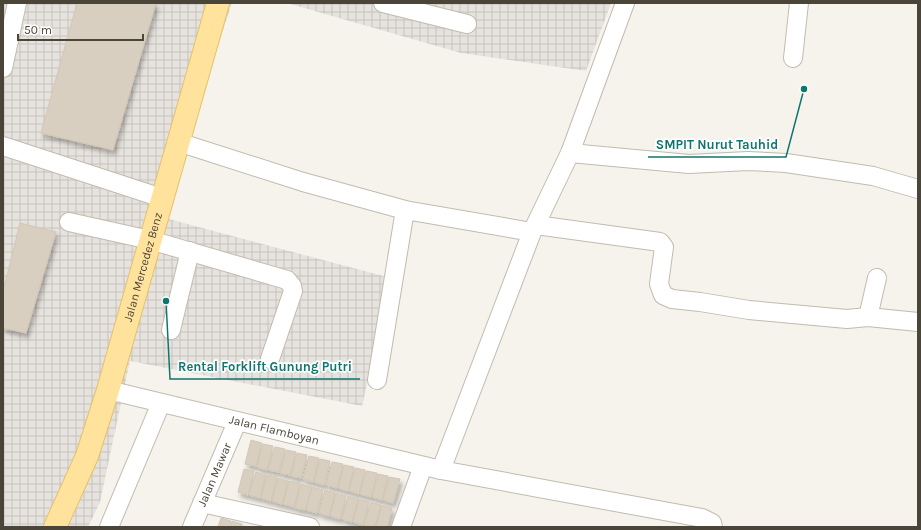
<svg xmlns="http://www.w3.org/2000/svg" width="921" height="530" viewBox="0 0 921 530" font-family="Karla,sans-serif">
<defs>
<pattern id="industrial-grid" width="8" height="8" patternUnits="userSpaceOnUse"><rect width="8" height="8" fill="#e6e2dd"/><path d="M0 4h8M4 0v8" fill="none" stroke="#c7c3be"/></pattern>
<filter id="shadow"><feDropShadow dx="2.5" dy="4.5" stdDeviation="2" flood-color="#0004"/></filter>
</defs>
<rect width="100%" height="100%" fill="#f6f3ec"/>
<!-- industrial -->
<path fill="url(#industrial-grid)" d="M3 3H232L161 217 391 278 362 406 130 361 100 502 88 527H3Z
M287 3H611L586 71 461 53Z"/>
<!-- building -->
<path fill="#d8cfc1" stroke="#d3c7b4" filter="url(#shadow)" d="M77 3H156L113 150 41 133Z
M20 223 56 232 26 333 3 328V292Z
M251 440 262 443 256 466 245 464Z
M263 444 273 446 267 470 257 467Z
M275 447 285 449 279 472 268 470Z
M286 450 296 452 290 475 280 473Z
M297 453 307 455 301 478 291 476Z
M309 456 319 458 313 482 303 479Z
M320 459 330 461 324 485 314 482Z
M332 462 343 464 337 488 326 485Z
M344 465 354 467 348 491 338 488Z
M355 468 365 470 359 494 349 491Z
M244 469 254 471 248 495 238 492Z
M366 471 377 473 371 497 360 494Z
M256 472 266 475 260 498 249 495Z
M378 474 388 476 382 500 372 497Z
M267 475 277 477 271 501 261 498Z
M389 477 400 479 393 503 383 500Z
M278 478 288 481 282 504 272 501Z
M289 481 300 483 294 507 283 504Z
M301 484 312 487 305 510 295 508Z
M312 487 323 490 317 513 306 510Z
M325 490 335 493 329 516 319 513Z
M336 493 346 496 340 519 330 516Z
M348 496 358 499 352 522 342 519Z
M359 499 369 502 363 525 353 522Z
M371 502 381 505 375 527 364 525Z
M382 505 392 508 387 527H376Z
M221 518 231 521 229 527H218Z
M232 521 242 524V527H231Z"/>
<g fill="none" stroke-linecap="round" stroke-linejoin="round">
<!-- minor casing -->
<g stroke="#c2bbae" stroke-width="20">
<g id="minor">
<path d="M383 3 467 24"/>
<path d="M793 58 799 3"/>
<path d="M3 68 17 3"/>
<path d="M178 142 303 182 405 210 532 232"/>
<path d="M3 146 162 198"/>
<path d="M570 153 689 164 748 161 786 163 873 176 918 189"/>
<path d="M69 222 150 240 287 280 292 286 293 291 270 359"/>
<path d="M536 225 660 242 664 247 659 284 663 295 672 299 700 302 749 310 847 319 868 317 918 322"/>
<path d="M868 317 877 278"/>
<path d="M171 330 190 251"/>
<path d="M377 380 405 210"/>
<path id="s1" d="M108 390 441 470 702 518 712 523 713 527"/>
<path d="M441 470 532 232 570 153 625 3"/>
<path d="M202 503 310 527"/>
<path d="M109 527 161 403"/>
<path id="s2" d="M192 527 237 422"/>
<path d="M401 527 423 466"/>
</g>
</g>
<!-- major casing -->
<g stroke="#e6c16a" stroke-width="24">
<g id="major">
<path id="s3" d="M55 527 87 456 108 390 218 3"/>
</g>
</g>
<!-- minor -->
<use href="#minor" stroke="#fff" stroke-width="18"/>
<!-- major -->
<use href="#major" stroke="#ffe39c" stroke-width="22"/>
</g>
<g text-anchor="middle" dominant-baseline="central" stroke-width="3.5" stroke-linejoin="round" paint-order="stroke">
<!-- street labels -->
<g font-size="12" fill="#4b4439" stroke="#fff">
<text stroke="none"><textPath href="#s3" startOffset="275">Jalan Mercedez Benz</textPath></text>
<text stroke="none"><textPath href="#s1" startOffset="171">Jalan Flamboyan</textPath></text>
<text stroke="none"><textPath href="#s2" startOffset="57">Jalan Mawar</textPath></text>
</g>
</g>
<!-- callouts -->
<path fill="none" stroke="#0f766e" stroke-width="1.5" d="M804 89L786 157H648M166 301L170 379H360"/>
<g fill="#0f766e" stroke="#fff" stroke-width="1.5">
<circle cx="804" cy="89" r="4"/>
<circle cx="166" cy="301" r="4"/>
</g>
<g font-size="13" text-anchor="middle" font-weight="bold" fill="#0f766e" stroke="#fff" stroke-width="3.5" stroke-linejoin="round" paint-order="stroke">
<text x="717" y="149">SMPIT Nurut Tauhid</text>
<text x="265" y="371">Rental Forklift Gunung Putri</text>
</g>
<!-- border -->
<rect width="921" height="530" fill="none" stroke="#4b4439" stroke-width="8"/>
<!-- scale -->
<path d="M18 34v6h125v-6" fill="none" stroke="#4b4439" stroke-width="2"/>
<text x="24" y="34" font-size="12" fill="#4b4439" stroke="#ffffff" stroke-width="3" paint-order="stroke">50 m</text>
</svg>
